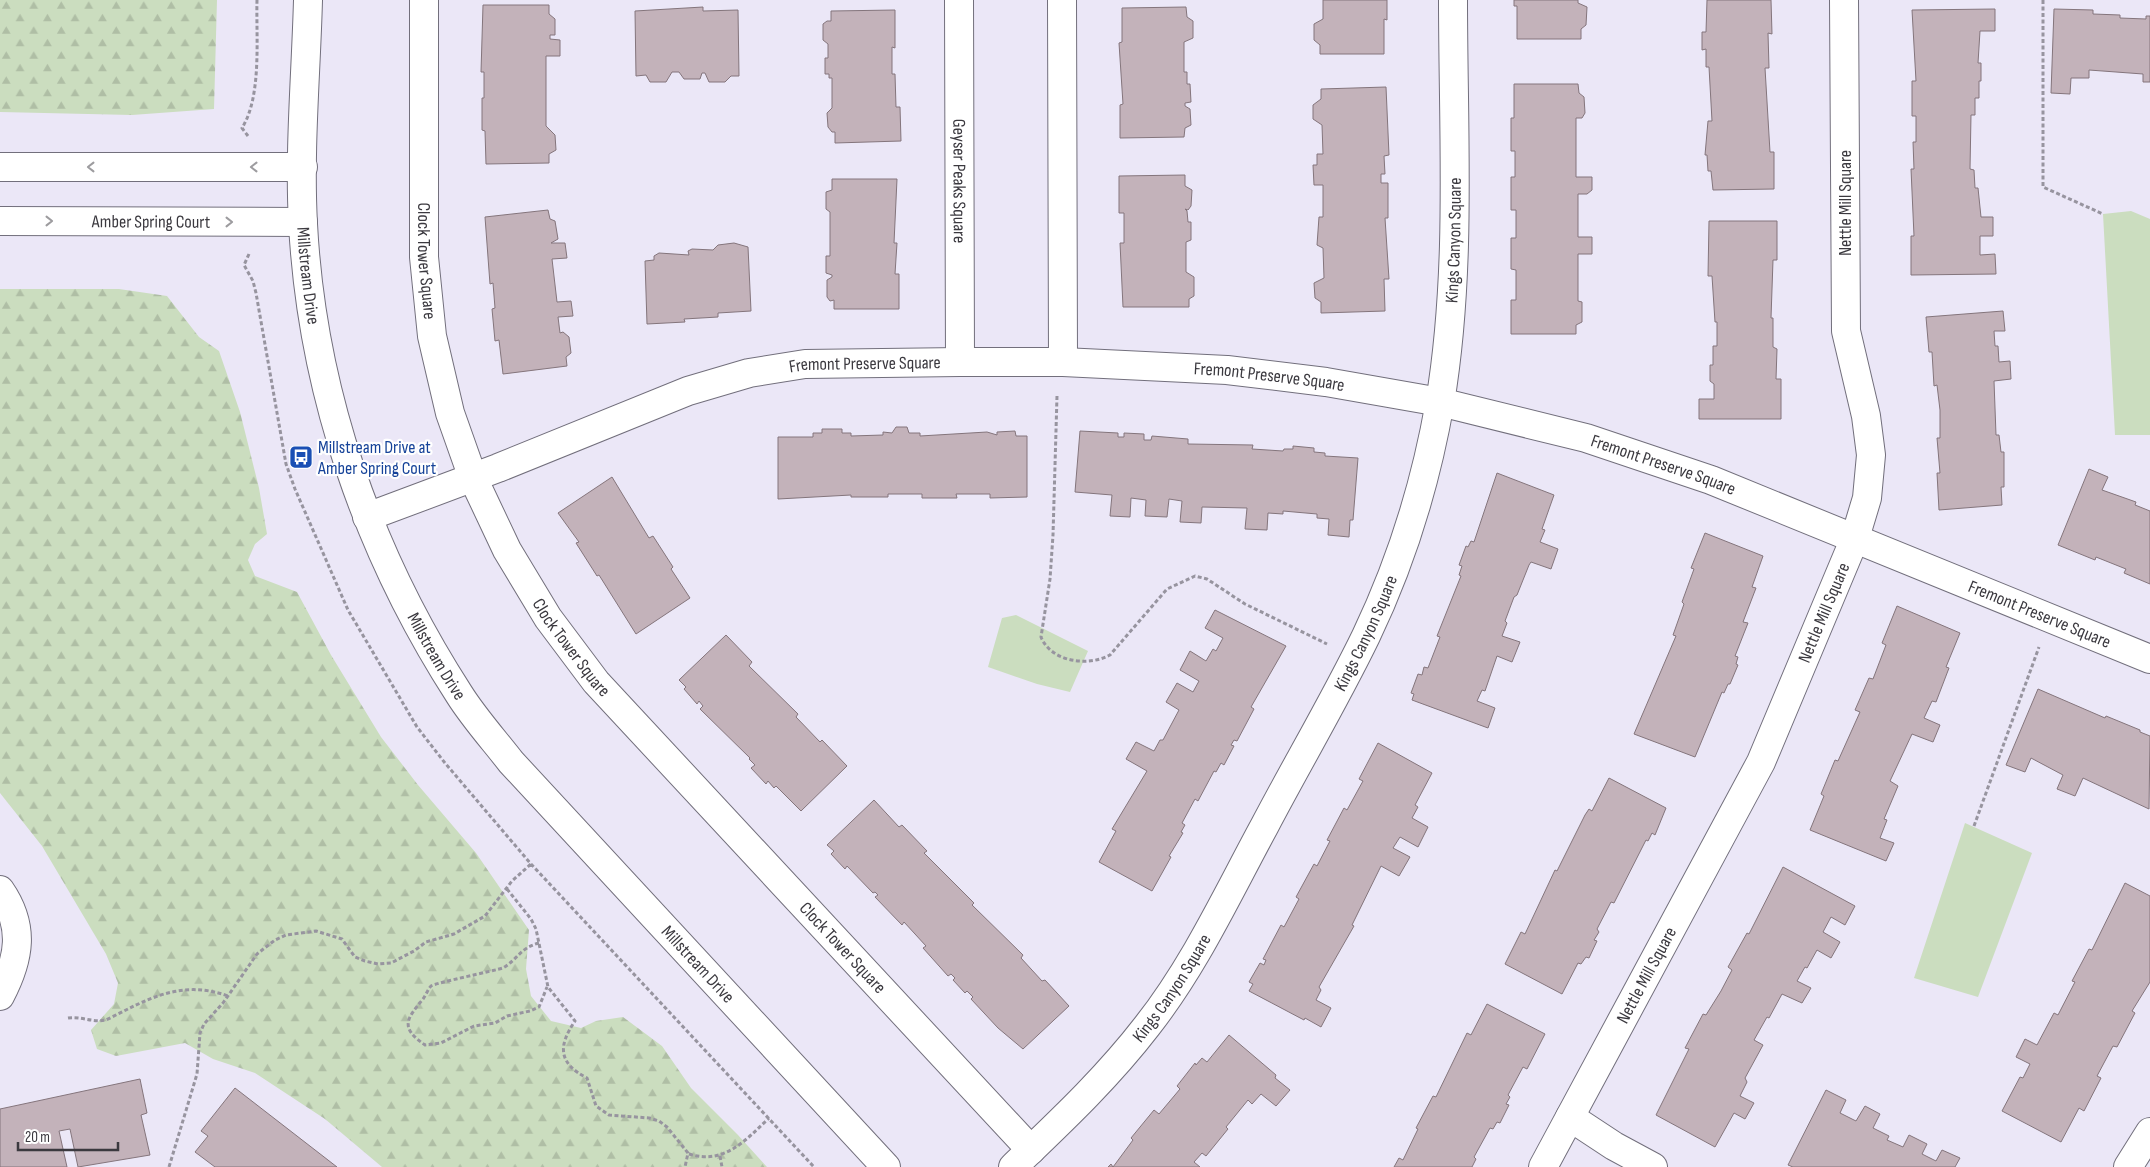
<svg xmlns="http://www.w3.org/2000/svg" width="2150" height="1167" viewBox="0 0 2150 1167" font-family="'Sofia Sans Condensed',sans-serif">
<defs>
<pattern id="forest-firs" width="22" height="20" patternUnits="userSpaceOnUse" patternTransform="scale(1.25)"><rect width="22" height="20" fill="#cbddbf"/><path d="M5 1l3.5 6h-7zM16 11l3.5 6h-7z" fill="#afbea5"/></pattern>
</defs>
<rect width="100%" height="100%" fill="#ebe7f7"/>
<!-- forest -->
<path fill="url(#forest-firs)" d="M0 0H217L214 109 132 115 0 112Z
M0 289H119L167 296 199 337 219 351 240 412 259 488 267 534 255 544 248 560 255 576 297 592 331 655 381 737 418 785 476 853 529 930 526 969 531 996 551 1021 581 1028 596 1021 623 1017 662 1046 691 1088 738 1135 767 1167H382L325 1119 255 1073 213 1059 185 1043 116 1056 97 1049 91 1030 114 1004 118 983 106 954 42 846 0 793Z"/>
<!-- park -->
<path fill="#cbddbf" d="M2131 211 2150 219V435H2115L2103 214Z
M1016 615 1088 651 1070 692 1037 684 988 667 1002 618Z
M1965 823 2032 853 1978 997 1914 978Z"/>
<!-- building -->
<path fill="#c3b2ba" stroke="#84757c" d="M1323 0H1387V20L1384 19V54H1320V45L1314 40V24L1323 19Z
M1514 0H1578V3L1587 7 1586 25 1581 29V39H1517V6H1514Z
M1707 0H1771L1772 34 1768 33 1769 68H1765L1770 152H1774V189L1713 190 1711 171H1708L1707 155H1705L1708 121H1712L1709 67H1706V49L1702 50V32H1706Z
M483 5H549V14L555 19V35H550V39L560 40V56H546V126L555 135 556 150 549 154V163L486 164 485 131 482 130V98H484V72H481Z
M703 7V11L738 10 739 76H731L725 82H709L705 73H702L700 79H684L679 72H672L666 82H650L646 75 636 76 635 11Z
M1186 7 1187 17 1193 21V38L1184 42V72H1187V84H1190L1191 102 1185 103V106L1190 109 1191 125 1185 128 1184 137 1120 138V105L1123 104 1119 43 1122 42V8Z
M1995 9V31H1980L1978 63H1981V81H1979V98H1975V115H1971L1970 169 1974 170 1975 188H1978L1981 217H1993V236H1980V255L1995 254 1996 274 1911 275V236H1914L1911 169H1914L1913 142H1916V116H1912V81H1916L1912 10Z
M2054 9 2093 10V14L2120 15V18L2146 19V16H2150V82H2143V74L2089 70V78H2071L2070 94 2051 93Z
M895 10V48L892 47V74H895L896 107H900L901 141 835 143V132H832L828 127 827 113 832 108V78H829V74H825V58H828V44L823 40V24L827 21H831V11Z
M1514 84H1578L1579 93 1584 97 1585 113 1582 118H1576V177H1592V190L1587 194H1578V237H1592V254H1578V301L1582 302V322L1576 325V334H1511V300H1516V270L1511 269V238H1516V210H1511V177H1515V151H1511V118H1514Z
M1386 87 1389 155 1384 156 1385 174H1381V183H1388V218H1385L1389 279H1384L1385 311 1321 313V302L1315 298 1314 283 1324 278 1323 248 1317 245 1319 217H1323V185H1314L1313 165H1317V154H1323L1322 125 1313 119V105L1321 99V89Z
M1185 175V186L1192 190 1191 206 1188 210 1185 209 1187 211 1188 222H1191V240L1186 242V272L1194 277V296L1189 299V307H1123L1120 243H1124V213H1119V176Z
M832 179H897L894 243H897L895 274H899V309H834V300L830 301 827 297V280L832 277V275L826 273V256H830V212L826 209V192L832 190Z
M548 210 550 219 555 221 558 239 551 243H565L567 258 552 259 557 302 571 301 573 316 558 317 560 333 563 332 569 337 571 353 566 357 567 366 503 374 499 340 495 341 492 309 495 308 493 283 490 284 485 217Z
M1709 221H1777V260H1773L1771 318H1773V347L1777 349 1776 379H1781V419H1699V399H1714V384L1710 381V365H1713V346H1717V322H1715L1712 276H1708Z
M734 243 748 247 751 311 718 313V317L684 319 685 322 647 324 645 261 654 260V256L659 253 689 255 688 251 692 249 713 250 718 245Z
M2003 311 2005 331H1994L1995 346H1998L1999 362 2010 361 2011 379 1994 381 1996 435H1999L2001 452H2004V487H2001L2002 505 1939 510 1937 473H1940L1937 438H1940V410L1937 385 1934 386 1932 352H1929L1926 317Z
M896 427H907L909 433H920V436L987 432 997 435V432L1015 431 1016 436H1027V497L990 498V494H956L957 498H922V494H888V497H851V495L778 499V437H813V433H822V429H842V433H851V436L883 435V432L892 433Z
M1080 431 1118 433V437H1124V433L1144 434V440H1151L1152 436 1188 439V444L1253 445 1252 449 1283 451 1284 449H1293V446L1314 448V452L1325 453V456L1358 458 1353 520H1350L1349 537 1328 535 1329 519 1317 518V514L1283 511V514L1268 513 1267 530 1245 529 1247 508 1202 507 1201 523 1180 522 1182 501 1169 499 1167 517 1145 516 1146 500 1131 498 1130 517 1110 516 1112 495 1075 492Z
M2089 469 2108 477 2102 490 2136 502 2135 505 2150 511V584L2124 573 2126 569 2096 557 2095 560 2058 545Z
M1497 473 1554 495 1542 529 1545 530 1540 542 1558 549 1551 569 1531 562 1529 565 1517 595 1514 597 1505 621 1507 623 1502 636 1520 642 1512 662 1497 656 1485 691 1482 690 1477 701 1495 708 1488 728 1412 700 1414 694 1411 693 1418 674 1422 675 1424 667 1428 668 1440 637 1437 636 1461 576 1459 575 1462 566 1459 565 1466 546 1468 547 1471 541 1474 542Z
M612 477 649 538 653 536 673 567 671 569 690 598 636 634 599 575 597 576 576 543 579 542 558 513Z
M1705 533 1763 556 1752 587 1756 588 1743 622 1748 623 1735 656 1738 657 1736 664 1738 665 1730 684H1728L1724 693 1722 692 1695 757 1634 734 1676 636 1673 635 1684 604 1682 602 1694 569 1691 568Z
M1897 606 1960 633 1946 667 1949 668 1936 702 1932 701 1924 718 1940 725 1933 742 1912 734 1890 781 1898 786 1884 819 1887 820 1880 838 1894 843 1886 861 1810 830 1824 796 1821 794 1835 760 1838 761 1860 712 1855 710 1869 678 1873 679 1886 645 1882 643Z
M1215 610 1286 646 1251 707 1254 709 1237 741 1234 740 1231 745 1234 746 1224 765 1221 763 1216 772 1214 771 1198 801 1195 799 1182 823 1185 825 1181 832 1183 833 1169 856 1171 857 1152 891 1099 862 1116 831 1112 829 1147 771 1126 759 1136 742 1154 751 1160 740H1163L1179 710 1166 702 1177 683 1193 692 1199 681 1180 670 1190 651 1206 661 1213 649 1216 651 1223 638 1205 628Z
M726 635 752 662 749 666 798 714 796 717 820 742 822 740 847 766 801 811 776 786 774 788 768 781 766 784 751 768 755 765 749 759 750 758 700 709 703 706 699 701 697 704 684 689 686 687 679 680Z
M2038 689 2105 718 2106 716 2140 730V732L2150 736 2149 809 2083 778 2075 796 2057 789 2063 775 2031 758 2025 772 2006 765Z
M1378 743 1432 773 1415 805 1418 807 1412 818 1428 827 1418 847 1400 837 1393 848 1410 857 1399 876 1381 866 1352 925 1354 926 1319 987 1321 990 1316 1000 1331 1008 1321 1027 1305 1018 1304 1020 1249 991 1253 984 1249 982 1260 963 1264 965 1266 960 1263 959 1281 925 1284 927 1299 899 1296 897 1314 864 1317 866 1330 841 1327 840 1344 808 1347 810 1363 781 1359 779Z
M1609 778 1666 808 1655 835 1652 833 1648 841 1646 840 1614 903 1611 902 1597 929 1599 932 1594 940 1597 941 1589 958 1586 957 1581 964 1578 963 1562 994 1505 964 1521 932 1525 934 1555 870 1557 871 1585 815 1589 809 1592 811Z
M874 800 899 827 902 825 927 851 924 853 974 903 972 905 1023 955 1021 958 1042 981 1045 980 1069 1006 1023 1049 998 1028 971 999 973 997 967 991 965 993 953 980 955 978 951 974 948 976 923 948 926 946 904 922 902 925 875 897 878 895 875 892 873 893 847 866 845 869 831 854 834 851 827 845Z
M1783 867 1855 906 1845 925 1831 917 1823 932 1840 942 1831 958 1817 950 1807 968 1805 967 1797 981 1811 988 1802 1003 1782 994 1769 1018 1767 1017 1754 1040 1763 1045 1745 1078 1747 1082 1740 1096 1754 1103 1745 1119 1734 1113 1715 1147 1656 1115 1689 1049 1685 1048 1703 1014 1706 1015 1721 991 1732 970 1728 967 1747 933 1749 934Z
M2125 883 2150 896V982L2132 1011 2135 1013 2117 1047 2113 1046 2097 1076 2101 1078 2084 1111 2079 1108 2061 1142 2002 1111 2020 1077 2023 1078 2030 1064 2016 1057 2025 1039 2037 1045 2054 1013 2058 1015 2075 982 2072 981 2089 949 2092 950Z
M1487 1004 1545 1034 1527 1069 1523 1067 1508 1095 1510 1097 1506 1104 1509 1105 1500 1123 1497 1122 1493 1129 1490 1128 1474 1157 1476 1159 1472 1167H1394L1399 1158 1403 1160 1418 1129 1416 1128 1433 1096 1436 1097 1467 1033 1471 1035Z
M1229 1035 1276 1075 1275 1078 1290 1090 1276 1106 1261 1094 1252 1104 1248 1100 1226 1127 1228 1129 1206 1156 1202 1153 1194 1162 1200 1167H1108L1111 1164 1113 1167 1116 1163 1133 1140 1131 1138 1154 1110 1159 1114 1180 1089 1177 1086 1195 1063 1196 1065 1202 1058 1207 1062Z
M140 1079 147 1113 141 1115 150 1155 78 1167 70 1129 59 1131 67 1167H0V1109Z
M235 1088 337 1167H215L195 1152 208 1136 201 1131Z
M1826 1090 1846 1100 1840 1113 1856 1121 1865 1106 1880 1114 1873 1128 1889 1136 1887 1140 1903 1147 1909 1135 1927 1144 1922 1154 1936 1161 1942 1150 1960 1158 1955 1167H1793L1788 1165Z"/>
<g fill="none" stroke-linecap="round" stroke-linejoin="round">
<!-- minor casing -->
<g stroke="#726f7c" stroke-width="30">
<g id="minor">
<path id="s1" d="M424 0V257L432 336 450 413 473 478 507 550 548 618 596 682 1031 1150"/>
<path id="s2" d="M959 0 960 362"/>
<path d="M1062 0 1063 362"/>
<path d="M0 167H303"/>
<path id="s3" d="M0 221 303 222"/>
<path id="s4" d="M367 517 498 468 688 391 749 373 805 364 960 362H1063L1227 370 1326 382 1440 402 1586 438 1711 480 2150 659"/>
<path d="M0 890C25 926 20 958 0 996"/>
<path d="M1570 1117 1614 1146 1653 1167"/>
<path id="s5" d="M1013 1167C1060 1122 1107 1078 1147 1026 1195 965 1228 893 1265 825 1298 762 1335 700 1366 636 1401 563 1426 482 1440 402 1462 270 1453 133 1453 0"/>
<path id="s6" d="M1543 1167 1761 762 1855 538 1867 498 1871 455 1866 416 1846 331 1844 0"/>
<path d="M2128 1167 2150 1132"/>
</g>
</g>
<!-- tertiary casing -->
<g stroke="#726f7c" stroke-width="30">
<g id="tertiary">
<path id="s7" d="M308 0C306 74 299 150 303 224 312 392 368 553 459 694 474 718 494 740 511 762L886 1167"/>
</g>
</g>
<!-- path -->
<path stroke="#97949f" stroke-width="3" stroke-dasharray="4 2.5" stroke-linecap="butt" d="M2043 0V187L2103 214
M248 136 242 128C262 96 256 38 257 0
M249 254 244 265 253 281 256 293 286 464 295 489 348 610 417 727 445 763 531 864 814 1167
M1057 396 1053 535 1050 579 1041 637C1051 662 1088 667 1110 655L1167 589 1195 576 1207 579 1245 604 1327 644
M1974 826 2039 647
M507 889 531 919 536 929 548 987 575 1021C558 1046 558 1063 587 1078L596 1106 609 1115 649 1118 659 1121 667 1127 688 1153 685 1167
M539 943C520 948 518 959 503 968 493 971 435 983 431 986 428 989 426 995 423 999 407 1019 399 1027 425 1045L441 1043 474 1026 495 1023 507 1016 530 1011 539 1007 547 987
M68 1018C81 1016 93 1023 106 1020 148 999 181 979 228 996
M689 1154C724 1165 745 1141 769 1118
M720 1156 722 1167
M169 1167 197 1074 200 1033 204 1024 223 1003 257 954 275 940 286 935 316 931 342 939 355 957 365 961 378 964 391 963 414 951 426 942 454 934 485 916 512 881 531 864"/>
<!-- minor -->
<use href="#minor" stroke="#fff" stroke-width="28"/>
<!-- tertiary -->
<use href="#tertiary" stroke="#fff" stroke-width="28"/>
</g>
<!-- one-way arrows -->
<defs><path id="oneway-chevron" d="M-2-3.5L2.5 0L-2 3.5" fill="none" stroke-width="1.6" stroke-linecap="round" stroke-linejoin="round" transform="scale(1.25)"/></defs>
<g stroke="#9d9c9f">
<use href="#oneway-chevron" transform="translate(91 167) rotate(-180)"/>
<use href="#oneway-chevron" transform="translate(254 167) rotate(180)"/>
<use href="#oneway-chevron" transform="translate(49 221)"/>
<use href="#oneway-chevron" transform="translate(229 222)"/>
</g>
<!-- icons -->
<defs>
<g id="bus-square" transform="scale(1.25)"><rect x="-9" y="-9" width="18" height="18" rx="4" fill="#1a4fb4" stroke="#fff"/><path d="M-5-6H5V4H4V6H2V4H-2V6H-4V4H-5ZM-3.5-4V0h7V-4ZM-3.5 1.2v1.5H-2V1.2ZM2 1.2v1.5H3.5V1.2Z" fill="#fff"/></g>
</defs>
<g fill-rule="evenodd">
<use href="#bus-square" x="301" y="457"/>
</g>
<g text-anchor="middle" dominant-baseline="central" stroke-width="4.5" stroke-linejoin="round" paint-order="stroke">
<!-- street labels -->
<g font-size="18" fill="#3b393f" stroke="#fff">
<text stroke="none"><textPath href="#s2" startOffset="181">Geyser Peaks Square</textPath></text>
<text transform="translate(1845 203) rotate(-90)">Nettle Mill Square</text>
<text stroke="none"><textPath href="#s3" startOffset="151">Amber Spring Court</textPath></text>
<text stroke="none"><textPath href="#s5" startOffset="1051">Kings Canyon Square</textPath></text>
<text stroke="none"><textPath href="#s1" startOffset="261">Clock Tower Square</textPath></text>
<text stroke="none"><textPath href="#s7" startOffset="276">Millstream Drive</textPath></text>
<text stroke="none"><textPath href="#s4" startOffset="525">Fremont Preserve Square</textPath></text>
<text stroke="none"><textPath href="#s4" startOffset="930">Fremont Preserve Square</textPath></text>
<text stroke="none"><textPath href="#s4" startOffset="1335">Fremont Preserve Square</textPath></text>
<text stroke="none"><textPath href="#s6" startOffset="622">Nettle Mill Square</textPath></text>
<text stroke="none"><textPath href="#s4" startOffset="1740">Fremont Preserve Square</textPath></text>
<text stroke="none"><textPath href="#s5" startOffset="645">Kings Canyon Square</textPath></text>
<text stroke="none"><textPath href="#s1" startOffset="681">Clock Tower Square</textPath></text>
<text stroke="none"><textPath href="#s7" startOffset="681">Millstream Drive</textPath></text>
<text stroke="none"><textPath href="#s1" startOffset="1086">Clock Tower Square</textPath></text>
<text stroke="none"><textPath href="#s7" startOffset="1086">Millstream Drive</textPath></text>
<text stroke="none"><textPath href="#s6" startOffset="218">Nettle Mill Square</textPath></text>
<text stroke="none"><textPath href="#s5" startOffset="240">Kings Canyon Square</textPath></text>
</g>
<!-- transit labels -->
<g font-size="18" fill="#164399" stroke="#fff" text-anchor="start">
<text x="318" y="447">Millstream Drive at<tspan x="318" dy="21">Amber Spring Court</tspan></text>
</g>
</g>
<!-- scale -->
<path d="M18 1142v8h100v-8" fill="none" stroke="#3b393f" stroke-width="2.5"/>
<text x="25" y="1142" font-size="15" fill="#3b393f" stroke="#ffffff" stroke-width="4" paint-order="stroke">20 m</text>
</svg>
